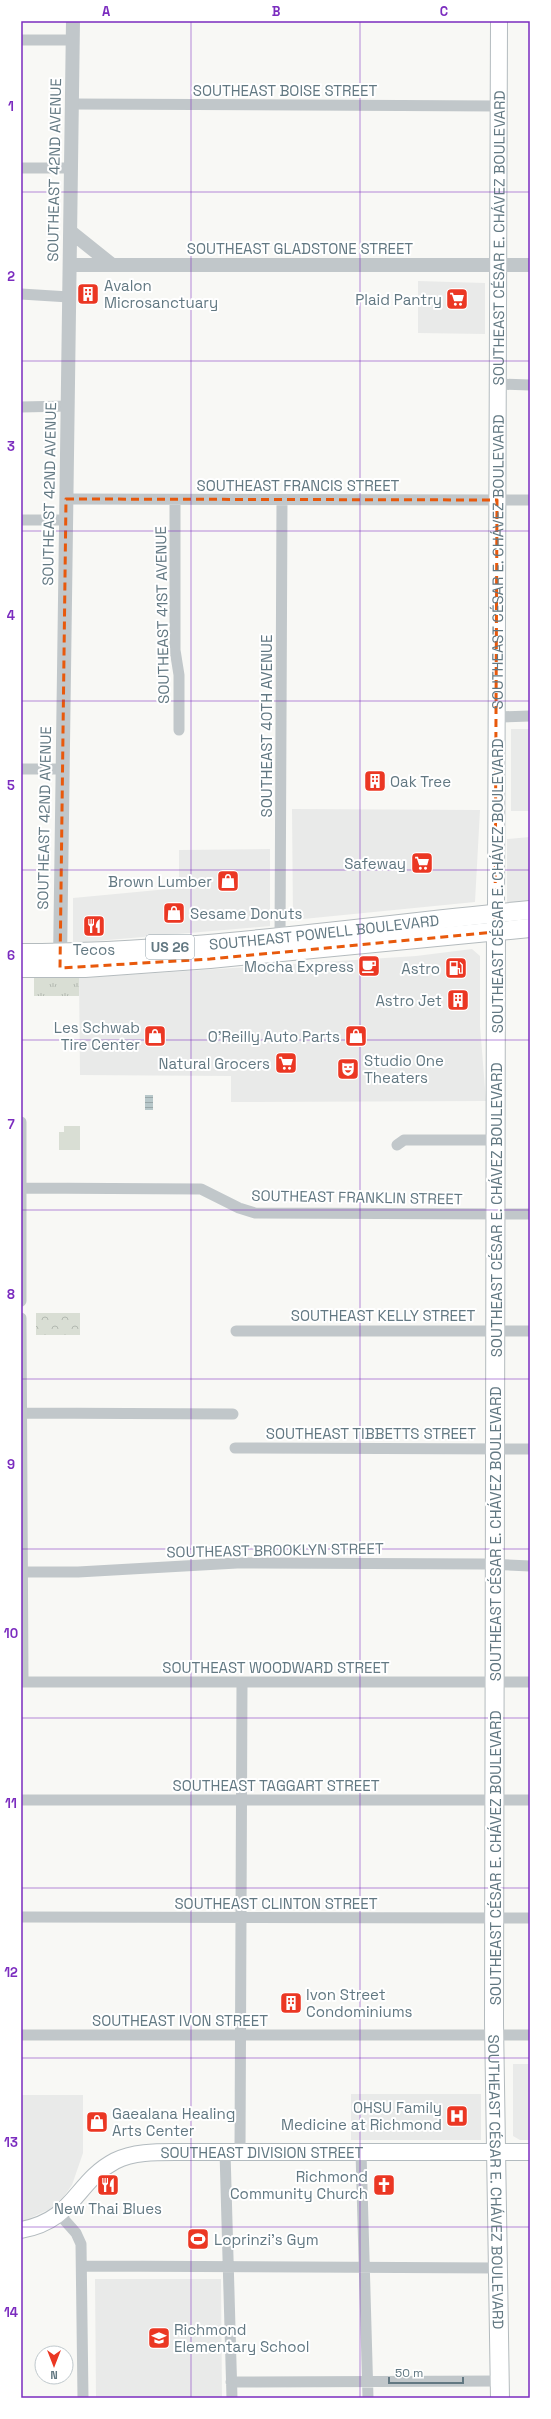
<svg xmlns="http://www.w3.org/2000/svg" width="551" height="2419" viewBox="0 0 551 2419" font-family="'Space Grotesk',sans-serif">
<defs>
<pattern id="grass-tufts" width="24" height="20" patternUnits="userSpaceOnUse"><rect width="24" height="20" fill="#d9ded4"/><path d="M3 7l-1-3M5 7V3M7 7l1-3M15 17l-1-3M17 17v-4M19 17l1-3" fill="none" stroke="#b3b9b1"/></pattern>
<pattern id="forest-crowns" width="20" height="18" patternUnits="userSpaceOnUse"><rect width="20" height="18" fill="#d9ded4"/><path d="M2 6a3 3 0 1 1 6 0M12 15a3 3 0 1 1 6 0" fill="none" stroke="#b3b9b1"/></pattern>
<pattern id="water-rules" width="6" height="5" patternUnits="userSpaceOnUse"><rect width="6" height="5" fill="#b8c8ca"/><path d="M0 2.5h6" fill="none" stroke="#99a7a9"/></pattern>
</defs>
<rect width="100%" height="100%" fill="#f8f8f5"/>
<!-- built -->
<path fill="#e9eae9" d="M418 281 485 283V334L418 333Z
M511 729H530V811H511Z
M292 809 480 810 475 902 293 920Z
M530 837V901L507 903V839Z
M270 849V926L73 943V898L179 888V850Z
M472 949 480 956V1026L486 1101 231 1102V1076L80 1075 79 978 416 956Z
M513 2064H530V2140H520L513 2136Z
M351 2094H481V2140H351Z
M21 2095H83V2153L72 2185 62 2199 52 2208 26 2220H21Z
M95 2279H221L222 2398H96Z"/>
<!-- grass -->
<path fill="url(#grass-tufts)" d="M34 978H79V996H34Z"/>
<!-- forest -->
<path fill="url(#forest-crowns)" d="M36 1313H80V1335H36Z"/>
<!-- garden -->
<path fill="#d9ded4" d="M64 1126H80V1150H59V1132H64Z"/>
<!-- water -->
<path fill="url(#water-rules)" d="M145 1095H153V1110H145Z"/>
<g fill="none" stroke-linecap="round" stroke-linejoin="round">
<!-- secondary casing -->
<g stroke="#b3bbbf" stroke-width="18">
<g id="secondary">
<path id="s1" d="M496 913 499 21"/>
<path id="s2" d="M21 2230C75 2220 75 2182 115 2161 133 2152 155 2152 175 2152H530"/>
</g>
</g>
<!-- primary casing -->
<g stroke="#b4bbbe" stroke-width="20">
<g id="primary">
<path id="s3" d="M496 913 494 2023 500 2398"/>
<path id="s4" d="M21 953C191 953 361 926 530 910"/>
<path d="M21 968H85L210 959 530 928"/>
</g>
</g>
<!-- minor -->
<path stroke="#c1c7ca" stroke-width="11" d="M21 40H73
M72 104 498 106
M21 168H72
M21 294 69 297
M497 384 530 385
M21 407 68 406
M66 499 530 500
M175 500V650L179 675V730
M21 520H66
M498 717 530 716
M21 769H62
M280 942 282 500
M21 1122V1301
M397 1145 404 1140H496
M21 1188 201 1189 239 1208 255 1213 530 1214
M21 1318 23 1682
M236 1331H530
M22 1413 233 1414
M235 1448 530 1449
M21 1572H78L237 1563 485 1564 530 1566
M21 1682H530
M21 1800H530
M21 1917 530 1918
M21 2035H530
M225 2152 232 2398
M240 2152 242 1682
M361 2152 368 2398
M60 2215 76 2233 81 2244 83 2398
M82 2266 497 2268
M231 2382 499 2381"/>
<!-- tertiary -->
<path stroke="#c1c7ca" stroke-width="14" d="M71 232 111 264
M70 265H530
M60 962 73 21"/>
<!-- secondary -->
<use href="#secondary" stroke="#fff" stroke-width="16"/>
<!-- primary -->
<use href="#primary" stroke="#fff" stroke-width="18"/>
</g>
<!-- marked area -->
<path fill="none" stroke="#e8590c" stroke-width="3" stroke-dasharray="8 5" stroke-linejoin="round" d="M66 499 497 500 495 932 210 959 60 968Z"/>
<!-- grid -->
<path fill="none" stroke="#7b2cbf" stroke-width="1" stroke-opacity="0.55" d="M191 21V2398M360 21V2398M21 192H530M21 361H530M21 531H530M21 701H530M21 870H530M21 1040H530M21 1210H530M21 1379H530M21 1549H530M21 1718H530M21 1888H530M21 2058H530M21 2227H530"/>
<!-- icons -->
<defs>
<g id="building-square" transform="scale(1.15)"><rect x="-9" y="-9" width="18" height="18" rx="4" fill="#eb3723" stroke="#fff"/><path d="M-4-6H4V6H1V3H-1V6H-4ZM-2.5-4.3h1.7v1.8h-1.7ZM.8-4.3h1.7v1.8H.8ZM-2.5-1h1.7V.8h-1.7ZM.8-1h1.7V.8H.8Z" fill="#fff"/></g>
<g id="supermarket-square" transform="scale(1.15)"><rect x="-9" y="-9" width="18" height="18" rx="4" fill="#eb3723" stroke="#fff"/><path d="M-6-5.5h2.5l.6 2H6L4.5 2H-2.5L-4.4-4H-6ZM-1.5 3.2a1.3 1.3 0 1 0 .1 0ZM3 3.2a1.3 1.3 0 1 0 .1 0Z" fill="#fff"/></g>
<g id="shop-square" transform="scale(1.15)"><rect x="-9" y="-9" width="18" height="18" rx="4" fill="#eb3723" stroke="#fff"/><path d="M-5-2.5h2.3a2.7 3.5 0 0 1 5.4 0H5L5.5 6h-11ZM-1.5-2.5h3a1.5 2.3 0 0 0-3 0Z" fill="#fff"/></g>
<g id="restaurant-square" transform="scale(1.15)"><rect x="-9" y="-9" width="18" height="18" rx="4" fill="#eb3723" stroke="#fff"/><path d="M-5-6h1v4h1v-4h1v4h1v-4h1v5L-1.5 .5V6h-2V.5L-5-1ZM5-6V6H3V1.5H1.5Q1.5-4 5-6Z" fill="#fff"/></g>
<g id="cafe-square" transform="scale(1.15)"><rect x="-9" y="-9" width="18" height="18" rx="4" fill="#eb3723" stroke="#fff"/><path d="M-5.5-4.5H6V0H3Q3 3.5 0 3.5H-2.5Q-5.5 3.5-5.5 0ZM3-3.2v2h1.7v-2ZM-6 4.5H4V6H-6Z" fill="#fff"/></g>
<g id="fuel-square" transform="scale(1.15)"><rect x="-9" y="-9" width="18" height="18" rx="4" fill="#eb3723" stroke="#fff"/><path d="M-5.5-6h7V0h2V4h1.3V-2.5L3-4.5l.8-.8L6-3V5H2.5V1h-1V6h-7ZM-4.2-4.7v3.2H.2V-4.7Z" fill="#fff"/></g>
<g id="theatre-square" transform="scale(1.15)"><rect x="-9" y="-9" width="18" height="18" rx="4" fill="#eb3723" stroke="#fff"/><path d="M-5-5.5Q0-4 5-5.5V0Q5 5 0 6Q-5 5-5 0ZM-3.3-2.5H-1v1.5H-3.3ZM1-2.5H3.3v1.5H1ZM-2.8 1Q0 5.5 2.8 1Z" fill="#fff"/></g>
<g id="hospital-square" transform="scale(1.15)"><rect x="-9" y="-9" width="18" height="18" rx="4" fill="#eb3723" stroke="#fff"/><path d="M-5-5h3v3.5h4V-5h3V5h-3V1.5h-4V5h-3Z" fill="#fff"/></g>
<g id="church-square" transform="scale(1.15)"><rect x="-9" y="-9" width="18" height="18" rx="4" fill="#eb3723" stroke="#fff"/><path d="M-1.2-6h2.4v3.5h3.3v2.4h-3.3V6h-2.4V-.1h-3.3v-2.4h3.3Z" fill="#fff"/></g>
<g id="stadium-square" transform="scale(1.15)"><rect x="-9" y="-9" width="18" height="18" rx="4" fill="#eb3723" stroke="#fff"/><path d="M0-5a6.5 5 0 1 0 0 10a6.5 5 0 1 0 0-10ZM-3.5-1.8h7v3.6h-7Z" fill="#fff"/></g>
<g id="school-square" transform="scale(1.15)"><rect x="-9" y="-9" width="18" height="18" rx="4" fill="#eb3723" stroke="#fff"/><path d="M0-5L7-2L0 1L-7-2ZM-4 1L0 2.5L4 1V4Q0 6-4 4Z" fill="#fff"/></g>
</defs>
<g fill-rule="evenodd">
<use href="#building-square" x="88" y="294"/>
<use href="#supermarket-square" x="457" y="299"/>
<use href="#building-square" x="375" y="781"/>
<use href="#supermarket-square" x="422" y="863"/>
<use href="#shop-square" x="228" y="881"/>
<use href="#shop-square" x="174" y="913"/>
<use href="#restaurant-square" x="94" y="926"/>
<use href="#cafe-square" x="369" y="966"/>
<use href="#fuel-square" x="456" y="968"/>
<use href="#building-square" x="458" y="1000"/>
<use href="#shop-square" x="155" y="1036"/>
<use href="#shop-square" x="356" y="1036"/>
<use href="#supermarket-square" x="286" y="1063"/>
<use href="#theatre-square" x="348" y="1069"/>
<use href="#building-square" x="291" y="2003"/>
<use href="#hospital-square" x="457" y="2116"/>
<use href="#shop-square" x="97" y="2122"/>
<use href="#restaurant-square" x="108" y="2185"/>
<use href="#church-square" x="384" y="2185"/>
<use href="#stadium-square" x="198" y="2239"/>
<use href="#school-square" x="159" y="2338"/>
</g>
<g text-anchor="middle" dominant-baseline="central" stroke-width="4" stroke-linejoin="round" paint-order="stroke">
<!-- shield labels -->
<rect fill="#fff" stroke="#91a0a8" stroke-width="1" x="146" y="935" width="48" height="24" rx="3"/>
<g font-size="14" font-weight="bold" fill="#627882">
<text x="170" y="947">US 26</text>
</g>
<!-- street labels -->
<g font-size="15" fill="#627882" stroke="#fff">
<text x="285" y="90">SOUTHEAST BOISE STREET</text>
<text transform="translate(54 170) rotate(-89)">SOUTHEAST 42ND AVENUE</text>
<text stroke="none"><textPath href="#s1" startOffset="675">SOUTHEAST CÉSAR E. CHÁVEZ BOULEVARD</textPath></text>
<text x="300" y="248">SOUTHEAST GLADSTONE STREET</text>
<text x="298" y="485">SOUTHEAST FRANCIS STREET</text>
<text transform="translate(49 494) rotate(-89)">SOUTHEAST 42ND AVENUE</text>
<text stroke="none"><textPath href="#s1" startOffset="351">SOUTHEAST CÉSAR E. CHÁVEZ BOULEVARD</textPath></text>
<text transform="translate(162 615) rotate(-91)">SOUTHEAST 41ST AVENUE</text>
<text transform="translate(266 726) rotate(-90)">SOUTHEAST 40TH AVENUE</text>
<text transform="translate(44 818) rotate(-89)">SOUTHEAST 42ND AVENUE</text>
<text transform="translate(497 886) rotate(-90)">SOUTHEAST CÉSAR E. CHÁVEZ BOULEVARD</text>
<text stroke="none"><textPath href="#s4" startOffset="304">SOUTHEAST POWELL BOULEVARD</textPath></text>
<text transform="translate(357 1197) rotate(1)">SOUTHEAST FRANKLIN STREET</text>
<text transform="translate(496 1210) rotate(-90)">SOUTHEAST CÉSAR E. CHÁVEZ BOULEVARD</text>
<text x="383" y="1315">SOUTHEAST KELLY STREET</text>
<text x="371" y="1433">SOUTHEAST TIBBETTS STREET</text>
<text transform="translate(495 1534) rotate(-90)">SOUTHEAST CÉSAR E. CHÁVEZ BOULEVARD</text>
<text transform="translate(275 1550) rotate(-1)">SOUTHEAST BROOKLYN STREET</text>
<text x="276" y="1667">SOUTHEAST WOODWARD STREET</text>
<text x="276" y="1785">SOUTHEAST TAGGART STREET</text>
<text transform="translate(495 1858) rotate(-90)">SOUTHEAST CÉSAR E. CHÁVEZ BOULEVARD</text>
<text x="276" y="1903">SOUTHEAST CLINTON STREET</text>
<text x="180" y="2020">SOUTHEAST IVON STREET</text>
<text stroke="none"><textPath href="#s2" startOffset="267">SOUTHEAST DIVISION STREET</textPath></text>
<text stroke="none"><textPath href="#s3" startOffset="1269">SOUTHEAST CÉSAR E. CHÁVEZ BOULEVARD</textPath></text>
</g>
<!-- poi labels -->
<g font-size="15" fill="#627882" stroke="#fff" text-anchor="end">
<text x="104" y="285" text-anchor="start">Avalon<tspan x="104" dy="17">Microsanctuary</tspan></text>
<text x="442" y="299">Plaid Pantry</text>
<text x="390" y="781" text-anchor="start">Oak Tree</text>
<text x="406" y="863">Safeway</text>
<text x="212" y="881">Brown Lumber</text>
<text x="190" y="913" text-anchor="start">Sesame Donuts</text>
<text x="94" y="949" text-anchor="middle">Tecos</text>
<text x="354" y="966">Mocha Express</text>
<text x="440" y="968">Astro</text>
<text x="442" y="1000">Astro Jet</text>
<text x="140" y="1027">Les Schwab<tspan x="140" dy="17">Tire Center</tspan></text>
<text x="340" y="1036">O'Reilly Auto Parts</text>
<text x="364" y="1060" text-anchor="start">Studio One<tspan x="364" dy="17">Theaters</tspan></text>
<text x="270" y="1063">Natural Grocers</text>
<text x="306" y="1994" text-anchor="start">Ivon Street<tspan x="306" dy="17">Condominiums</tspan></text>
<text x="442" y="2107">OHSU Family<tspan x="442" dy="17">Medicine at Richmond</tspan></text>
<text x="112" y="2113" text-anchor="start">Gaealana Healing<tspan x="112" dy="17">Arts Center</tspan></text>
<text x="368" y="2176">Richmond<tspan x="368" dy="17">Community Church</tspan></text>
<text x="108" y="2208" text-anchor="middle">New Thai Blues</text>
<text x="214" y="2239" text-anchor="start">Loprinzi's Gym</text>
<text x="174" y="2329" text-anchor="start">Richmond<tspan x="174" dy="17">Elementary School</tspan></text>
</g>
</g>
<!-- border -->
<rect width="551" height="2419" fill="none" stroke="#ffffff" stroke-width="44"/>
<!-- north arrow -->
<g transform="translate(54 2365) rotate(180)"><circle r="19" fill="#ffffff" stroke="#c0c9cd"/>
<path d="M0-3L7 15L0 10L-7 15Z" fill="#eb3723"/>
<text y="-6" font-size="11" font-weight="bold" text-anchor="middle" fill="#627882">N</text>
</g>
<!-- scale -->
<path d="M389 2377v6h74v-6" fill="none" stroke="#627882" stroke-width="2"/>
<text x="395" y="2377" font-size="12" fill="#627882" stroke="#ffffff" stroke-width="3" paint-order="stroke">50 m</text>
<rect x="22" y="22" width="507" height="2375" fill="none" stroke="#7b2cbf" stroke-width="1.5"/>
<g font-size="13" text-anchor="middle" font-weight="bold" fill="#7b2cbf">
<text x="106" y="16">A</text>
<text x="276" y="16">B</text>
<text x="444" y="16">C</text>
<text x="11" y="111">1</text>
<text x="11" y="281">2</text>
<text x="11" y="451">3</text>
<text x="11" y="620">4</text>
<text x="11" y="790">5</text>
<text x="11" y="960">6</text>
<text x="11" y="1129">7</text>
<text x="11" y="1299">8</text>
<text x="11" y="1469">9</text>
<text x="11" y="1638">10</text>
<text x="11" y="1808">11</text>
<text x="11" y="1977">12</text>
<text x="11" y="2147">13</text>
<text x="11" y="2317">14</text>
</g>
</svg>
